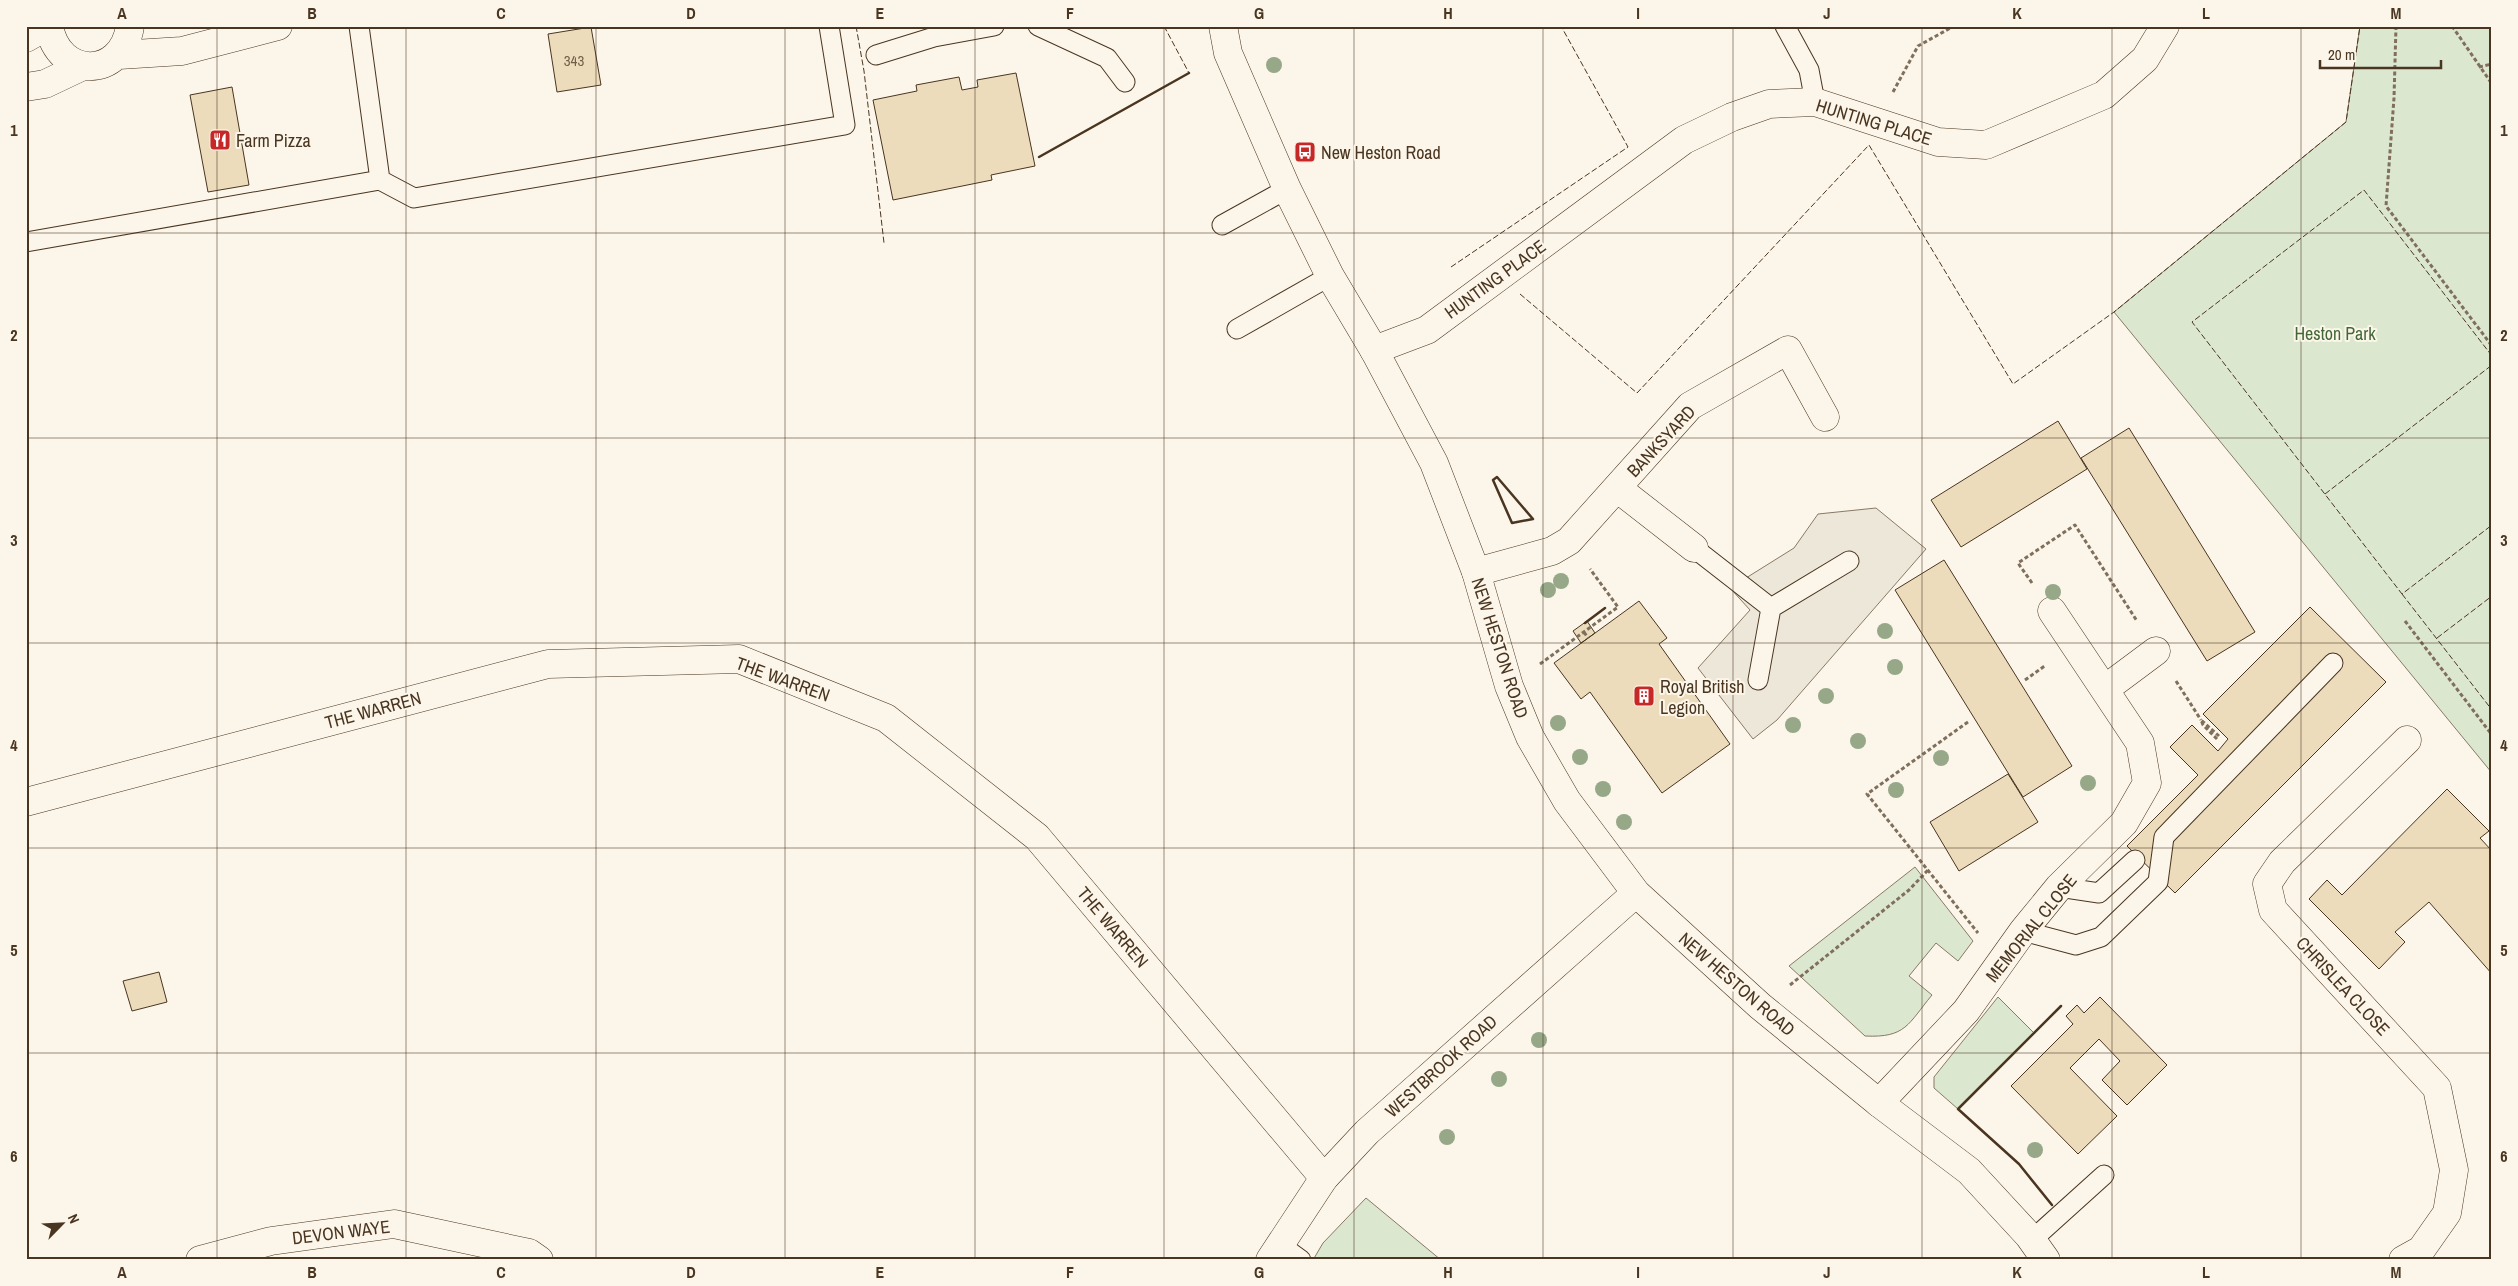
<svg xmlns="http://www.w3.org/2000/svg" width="2518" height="1286" viewBox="0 0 2518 1286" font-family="'Archivo Narrow',sans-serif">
<rect width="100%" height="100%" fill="#fbf6e9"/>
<!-- green -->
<path fill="#dce7d0" stroke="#887966" d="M2360 26H2492V773L2114 312 2346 122Z
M1915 867 1973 941 1958 961 1936 943 1909 976 1932 995C1908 1024 1906 1038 1865 1036L1789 966Z
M1998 997 2034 1033 1958 1109 1934 1088V1077Z
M1366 1198 1441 1260H1313L1323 1243Z"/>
<!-- parking -->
<path fill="#ede7d9" stroke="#887966" d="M1876 508 1926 549 1777 720 1753 739 1698 668 1750 610 1730 588 1794 548 1818 514Z"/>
<!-- building -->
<path fill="#ecdcbc" stroke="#4a3520" d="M591 27 601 85 557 92 548 34Z
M1016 73 1035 166 991 175 992 180 893 200 873 100 917 91 916 85 959 77 962 90 978 87 977 80Z
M232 87 249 185 208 192 190 95Z
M2058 421 2087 469 1961 547 1931 500Z
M2129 428 2255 632 2207 661 2081 458Z
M1944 560 2072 766 2023 797 1895 590Z
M1639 601 1667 638 1659 644 1730 744 1662 793 1590 692 1581 699 1554 663Z
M2310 607 2386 682 2175 893 2127 846 2198 775 2170 747 2192 725 2218 751 2228 739 2203 714Z
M1587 621 1595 633 1581 643 1573 631Z
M2008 774 2038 822 1959 871 1930 822Z
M2447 789 2489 831 2480 838 2492 851V974L2429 902 2395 932 2405 942 2379 969 2309 899 2327 880 2342 895Z
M159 972 167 1002 132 1011 123 981Z
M2100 997 2167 1065 2127 1105 2102 1080 2120 1061 2099 1039 2070 1068 2117 1116 2078 1154 2011 1086 2073 1024 2066 1016 2077 1005 2084 1013Z"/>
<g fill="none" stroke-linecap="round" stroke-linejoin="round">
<!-- lane casing -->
<g stroke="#4a3520" stroke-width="21">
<path id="lane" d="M359 26 380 180 414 198 845 125 829 26
M1038 26 1107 58 1125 82
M1785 26 1809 70 1815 102
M876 55 934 37 994 26
M1222 225 1287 189
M26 242 380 180
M1237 329 1330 276
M1694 548 1771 608
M1758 680 1771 608 1849 561
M2059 887 2099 893 2135 860
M2023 931 2076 945 2101 937 2158 882 2164 837 2333 663
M2032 1240 2104 1175
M1279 1244 1301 1260"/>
</g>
<!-- street casing -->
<g stroke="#4a3520" stroke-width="29">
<path id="street" d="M1374 350 1427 330 1684 140 1732 117 1769 104 1815 102 1938 142 1986 145 2104 95 2145 59 2165 26
M1617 488 1694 548
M1476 572 1552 551 1569 541 1690 406 1788 350 1825 417
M2105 689 2156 651
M26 802 548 664 739 659 886 718 1037 837 1324 1178
M1879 1103 1966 1011 2023 931 2059 887 2124 823 2147 783 2140 743 2052 611
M200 1260 271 1241 394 1224 529 1253 539 1260
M2403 1260 2421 1250 2447 1213 2454 1170 2437 1088 2273 910 2267 884 2282 862 2407 740"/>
</g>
<!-- secondary casing -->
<g stroke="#4a3520" stroke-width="29">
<path id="secondary" d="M49 26C58 79 122 80 130 26
M1223 26 1228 53 1287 189 1330 276 1374 350 1434 463 1476 572 1509 686 1530 737 1567 801 1636 893 1760 1006 1879 1103 1969 1171 2029 1236 2046 1260
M26 38 47 26
M119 55 182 51 278 26
M26 87 45 84 83 66
M1270 1260 1324 1178 1367 1132 1636 893"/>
</g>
<!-- path -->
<path stroke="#7f6f5c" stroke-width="3" stroke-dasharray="4 2.5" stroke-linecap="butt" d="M2396 26 2394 98 2386 206 2492 346
M2452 26 2492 84
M2479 67 2492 64
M1893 92 1918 46 1954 26
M2032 583 2018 563 2075 525 2137 621
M2405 621 2492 735
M1584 632 1588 638
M1540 664 1618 607 1590 569
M2025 680 2046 665
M2176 681 2201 720
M1968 722 1867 794 1978 933
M2217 739 2203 725 2201 720 2219 736
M1790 985 1909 890 1928 870"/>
<!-- lane -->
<use href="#lane" stroke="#fbf6e9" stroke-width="19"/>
<!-- street -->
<use href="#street" stroke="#fbf6e9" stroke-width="28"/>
<!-- secondary -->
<use href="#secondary" stroke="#fbf6e9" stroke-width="28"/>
<!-- fence -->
<path stroke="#4a3520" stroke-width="1" stroke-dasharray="6 2.5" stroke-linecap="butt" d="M856 26 864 71 884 243
M1164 26 1189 73
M1451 267 1628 147 1561 26
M1520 294 1637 393 1869 145 2013 384 2114 312 2346 122 2360 26
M2492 356 2364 190 2192 322 2402 594 2492 525
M2325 494 2492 365
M2402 594 2492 710
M2437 638 2492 596"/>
<!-- wall -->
<path stroke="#4a3520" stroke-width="2.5" d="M1039 157 1189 73
M1497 477 1533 519 1512 523 1493 480Z
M1585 623 1605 608
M2052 1205 2019 1164 1958 1109 2061 1006"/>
</g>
<!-- trees -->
<g fill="#96a887">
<circle cx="1274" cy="65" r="8"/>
<circle cx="1561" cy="581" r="8"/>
<circle cx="1548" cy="590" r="8"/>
<circle cx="2053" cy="592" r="8"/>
<circle cx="1885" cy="631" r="8"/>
<circle cx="1895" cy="667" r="8"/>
<circle cx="1826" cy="696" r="8"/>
<circle cx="1558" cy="723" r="8"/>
<circle cx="1793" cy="725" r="8"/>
<circle cx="1858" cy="741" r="8"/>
<circle cx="1580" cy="757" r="8"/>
<circle cx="1941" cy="758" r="8"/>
<circle cx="2088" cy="783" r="8"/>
<circle cx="1603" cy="789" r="8"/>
<circle cx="1896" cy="790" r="8"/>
<circle cx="1624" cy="822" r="8"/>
<circle cx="1539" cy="1040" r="8"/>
<circle cx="1499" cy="1079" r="8"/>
<circle cx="1447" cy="1137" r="8"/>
<circle cx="2035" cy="1150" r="8"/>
</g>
<!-- grid -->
<path fill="none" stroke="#4a3520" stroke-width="1" stroke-opacity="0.55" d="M217 26V1260M406 26V1260M596 26V1260M785 26V1260M975 26V1260M1164 26V1260M1354 26V1260M1543 26V1260M1733 26V1260M1922 26V1260M2112 26V1260M2301 26V1260M26 233H2492M26 438H2492M26 643H2492M26 848H2492M26 1053H2492"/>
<!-- icons -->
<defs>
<g id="restaurant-square" transform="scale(1.125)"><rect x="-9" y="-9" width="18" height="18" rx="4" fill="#c62828" stroke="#fbf6e9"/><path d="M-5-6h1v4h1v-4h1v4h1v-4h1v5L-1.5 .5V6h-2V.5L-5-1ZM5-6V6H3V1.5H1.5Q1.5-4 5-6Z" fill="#fff"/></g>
<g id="bus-square" transform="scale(1.125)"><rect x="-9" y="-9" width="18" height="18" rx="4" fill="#c62828" stroke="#fbf6e9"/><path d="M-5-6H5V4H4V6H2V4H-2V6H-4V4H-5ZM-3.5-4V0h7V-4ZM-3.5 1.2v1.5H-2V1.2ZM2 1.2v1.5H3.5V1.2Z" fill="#fff"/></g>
<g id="building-square" transform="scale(1.125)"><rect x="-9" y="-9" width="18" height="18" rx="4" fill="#c62828" stroke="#fbf6e9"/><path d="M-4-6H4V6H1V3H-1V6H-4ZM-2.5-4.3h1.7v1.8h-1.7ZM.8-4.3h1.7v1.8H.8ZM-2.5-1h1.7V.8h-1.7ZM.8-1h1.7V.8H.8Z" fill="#fff"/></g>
</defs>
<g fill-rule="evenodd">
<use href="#restaurant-square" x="220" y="140"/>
<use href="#bus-square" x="1305" y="152"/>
<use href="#building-square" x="1644" y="696"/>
</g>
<g text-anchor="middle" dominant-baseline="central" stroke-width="4" stroke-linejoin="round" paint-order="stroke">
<!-- number labels -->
<g font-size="15" fill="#725f47">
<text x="574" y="60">343</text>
</g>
<!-- street labels -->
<g font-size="18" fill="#4a3520" stroke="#fbf6e9">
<text transform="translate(1874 122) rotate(17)">HUNTING PLACE</text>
<text transform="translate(1495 279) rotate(-36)">HUNTING PLACE</text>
<text transform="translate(1661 441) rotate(-47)">BANKSYARD</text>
<text transform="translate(1500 648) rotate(72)">NEW HESTON ROAD</text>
<text transform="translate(783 679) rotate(20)">THE WARREN</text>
<text transform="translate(373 710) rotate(-15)">THE WARREN</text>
<text transform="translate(1113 927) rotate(50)">THE WARREN</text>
<text transform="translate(2031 928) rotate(-51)">MEMORIAL CLOSE</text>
<text transform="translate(1737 984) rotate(41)">NEW HESTON ROAD</text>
<text transform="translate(2343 986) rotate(47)">CHRISLEA CLOSE</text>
<text transform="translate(1441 1066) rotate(-42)">WESTBROOK ROAD</text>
<text transform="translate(341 1232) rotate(-7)">DEVON WAYE</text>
</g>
<!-- poi labels -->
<g font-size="18" fill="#4a3520" stroke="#fbf6e9" text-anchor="start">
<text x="236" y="140">Farm Pizza</text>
<text x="1321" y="152">New Heston Road</text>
<text x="1660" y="686">Royal British<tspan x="1660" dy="21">Legion</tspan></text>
</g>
<!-- park labels -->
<g font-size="18" fill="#436837" stroke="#fbf6e9">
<text x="2335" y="333">Heston Park</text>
</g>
</g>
<!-- border -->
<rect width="2518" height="1286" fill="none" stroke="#fbf6e9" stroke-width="55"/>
<!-- north arrow -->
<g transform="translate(62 1224) rotate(66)" stroke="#fbf6e9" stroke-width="4" paint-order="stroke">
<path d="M0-4L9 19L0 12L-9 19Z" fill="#4a3520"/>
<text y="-8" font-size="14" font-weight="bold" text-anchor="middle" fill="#4a3520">N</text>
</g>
<!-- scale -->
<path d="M2320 60v8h121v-8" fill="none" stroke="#4a3520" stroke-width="2.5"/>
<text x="2328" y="60" font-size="15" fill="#4a3520" stroke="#fbf6e9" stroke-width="4" paint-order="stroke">20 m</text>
<rect x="28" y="28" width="2462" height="1230" fill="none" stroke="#4a3520" stroke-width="2"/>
<g font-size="16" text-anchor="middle" font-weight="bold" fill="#4a3520">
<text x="122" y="19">A</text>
<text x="312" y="19">B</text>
<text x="501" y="19">C</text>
<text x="691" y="19">D</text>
<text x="880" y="19">E</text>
<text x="1070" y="19">F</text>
<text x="1259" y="19">G</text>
<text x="1448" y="19">H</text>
<text x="1638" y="19">I</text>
<text x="1827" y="19">J</text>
<text x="2017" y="19">K</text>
<text x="2206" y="19">L</text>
<text x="2396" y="19">M</text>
<text x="14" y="136">1</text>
<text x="2504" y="136">1</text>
<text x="14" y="341">2</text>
<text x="2504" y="341">2</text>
<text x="14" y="546">3</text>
<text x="2504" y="546">3</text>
<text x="14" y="751">4</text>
<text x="2504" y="751">4</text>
<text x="14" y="956">5</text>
<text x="2504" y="956">5</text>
<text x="14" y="1162">6</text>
<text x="2504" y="1162">6</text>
<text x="122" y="1278">A</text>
<text x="312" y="1278">B</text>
<text x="501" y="1278">C</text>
<text x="691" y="1278">D</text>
<text x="880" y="1278">E</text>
<text x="1070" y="1278">F</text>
<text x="1259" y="1278">G</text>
<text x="1448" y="1278">H</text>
<text x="1638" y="1278">I</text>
<text x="1827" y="1278">J</text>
<text x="2017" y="1278">K</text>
<text x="2206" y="1278">L</text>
<text x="2396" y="1278">M</text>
</g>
</svg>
